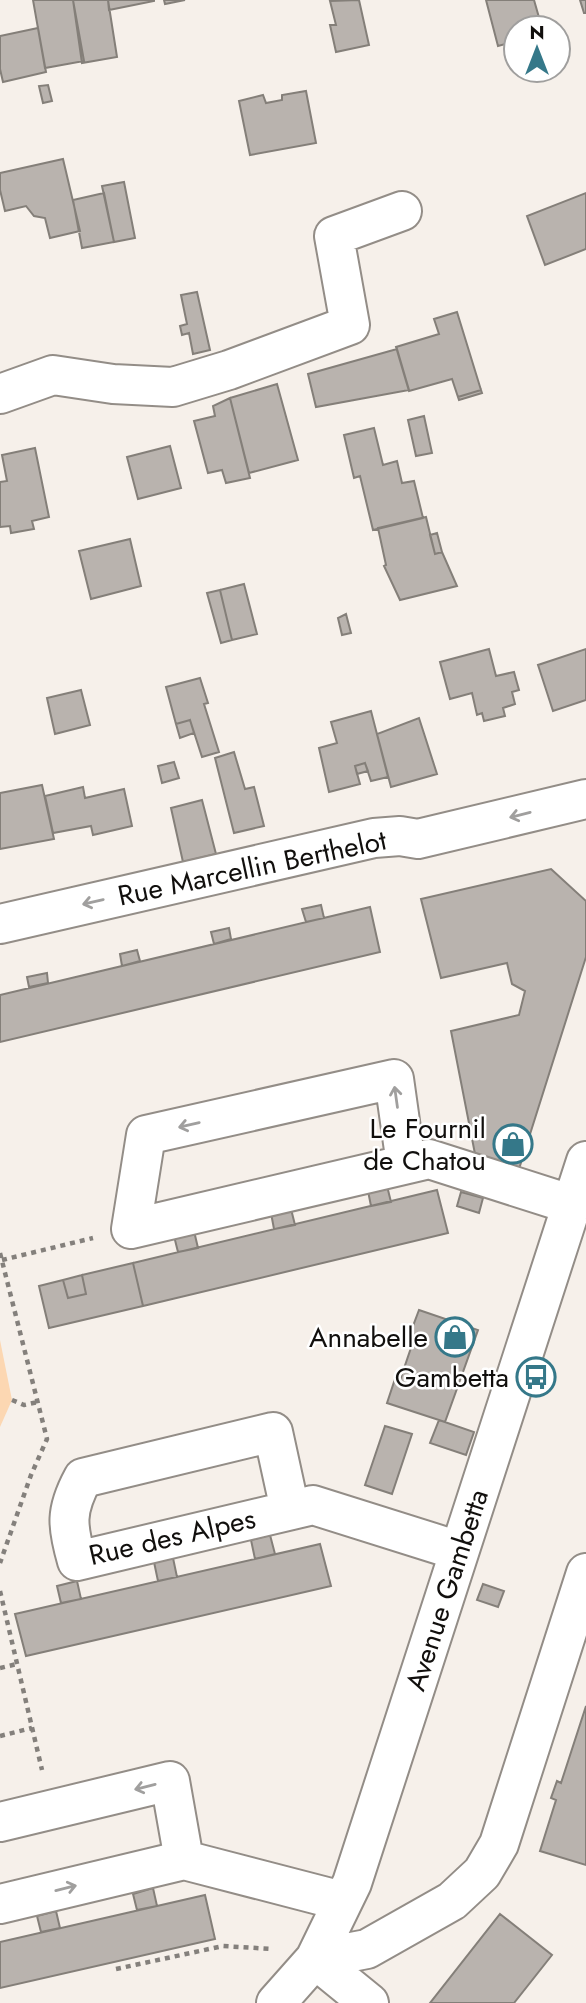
<svg xmlns="http://www.w3.org/2000/svg" width="586" height="2003" viewBox="0 0 586 2003" font-family="Jost,sans-serif">
<rect width="100%" height="100%" fill="#f6f0ea"/>
<!-- green -->
<path fill="#fcd7b2" d="M0 1340 12 1400 0 1427Z"/>
<!-- building -->
<path fill="#b9b3ae" stroke="#847f79" stroke-width="2" d="M33 0H73L84 61 45 68Z
M73 0H108L117 57 82 63Z
M108 0H154V1L109 10Z
M164 0H185L165 4Z
M359 0 369 45 336 52 330 25H336L330 1Z
M486 0H534L542 28H516V41L498 46Z
M580 0H586V13H584Z
M38 28 46 72 3 82 0 69V36Z
M48 85 52 101 43 103 39 86Z
M306 91 316 143 250 155 239 101 263 95 266 103 282 100V95Z
M63 159 80 231 50 238 45 218 34 216 26 206 5 211 0 190V173Z
M124 182 135 238 114 242 102 186Z
M104 193 114 242 82 248 73 200Z
M586 193V249L545 265 527 216Z
M197 292 210 350 193 354 189 333 182 335 180 326 187 324 181 295Z
M457 312 481 390 458 397 452 379 409 391 396 347 439 334 434 319Z
M397 349 409 390 316 407 308 374Z
M277 384 298 460 249 473 230 398Z
M481 390 482 393 459 400 458 397Z
M230 398 250 478 226 483 222 470 208 473 194 421 215 416 213 406Z
M424 416 432 453 416 456 408 420Z
M374 428 383 465 397 461 402 483 414 481 423 518 373 530 360 476 354 478 344 435Z
M170 446 181 488 138 499 127 457Z
M35 448 49 517 32 521 34 529 11 533 10 526 0 527V482L7 481 2 455Z
M426 517 435 554 442 552 457 586 400 600 384 566 386 565 378 528Z
M437 533 442 552 435 554 430 535Z
M130 539 141 586 91 599 79 551Z
M244 584 257 634 232 640 220 590Z
M220 590 232 640 221 643 207 593Z
M346 614 351 633 342 635 338 618Z
M489 649 496 676 514 672 519 690 512 692 515 704 503 708 505 716 484 721 482 713 477 715 472 693 450 699 440 662Z
M586 649V700L553 711 538 665Z
M200 678 208 703 204 704 219 752 202 757 190 720 176 724 166 687Z
M81 690 90 725 55 734 47 698Z
M371 711 388 777 371 781 365 763 355 766 360 784 329 792 319 748 337 743 331 722Z
M419 718 437 774 391 787 377 734Z
M190 720 194 733 180 738 176 724Z
M234 752 245 789 254 787 264 826 234 833 215 758Z
M174 762 179 778 162 783 158 766Z
M365 763 368 771 357 774 355 766Z
M42 785 54 839 0 849V793Z
M83 787 85 798 124 789 132 826 93 835 91 826 53 833 45 796Z
M202 800 216 854 183 862 171 808Z
M551 869 586 901V957L519 1169 475 1154 451 1031 519 1015 525 991 512 984 507 963 441 978 421 899Z
M321 905 324 918 306 922 302 909Z
M370 907 380 952 0 1042V995Z
M229 928 231 939 214 944 211 932Z
M137 950 140 961 122 966 120 954Z
M47 973 48 983 29 987 27 977Z
M387 1186 391 1202 371 1206 368 1191Z
M437 1190 448 1233 143 1306 133 1263Z
M461 1192 483 1198 479 1213 457 1206Z
M291 1209 295 1225 274 1229 271 1213Z
M194 1231 198 1248 178 1252 174 1236Z
M133 1263 143 1306 49 1328 39 1286 63 1280 68 1298 86 1294 82 1275Z
M82 1275 86 1294 68 1298 63 1280Z
M419 1310 478 1330 445 1422 387 1403 395 1379 400 1380 415 1336 410 1334Z
M439 1420 474 1432 466 1455 430 1443Z
M385 1426 412 1434 392 1494 365 1485Z
M270 1535 275 1554 255 1559 251 1540Z
M320 1544 331 1586 26 1656 15 1614Z
M173 1558 177 1577 158 1581 154 1562Z
M77 1581 81 1599 61 1603 57 1586Z
M483 1584 504 1591 498 1607 477 1600Z
M586 1706V1865L540 1851 556 1800 551 1798 557 1781 561 1783Z
M153 1888 157 1906 137 1910 133 1894Z
M205 1895 215 1939 0 1988V1942Z
M56 1911 60 1928 41 1932 37 1916Z
M500 1914 552 1955 514 2003H430Z"/>
<g fill="none" stroke-linecap="round" stroke-linejoin="round">
<!-- minor casing -->
<g stroke="#938d87" stroke-width="42">
<path id="minor" d="M0 394 53 375 113 384 173 387 229 370 350 325 334 236 402 211
M0 924 374 838 400 836 418 839 586 799
M406 1164 394 1079 146 1135 131 1229 429 1159 573 1205
M290 1510 273 1432 83 1478C65 1511 67 1526 77 1561L313 1505 459 1551
M0 1822 170 1781 184 1860 0 1904
M184 1860 342 1901
M315 1959 367 1949 452 1901 482 1873 499 1844 586 1573
M315 1959 369 2003
M276 2003 315 1959 352 1883 586 1161"/>
</g>
<!-- path -->
<path stroke="#84807c" stroke-width="4.5" stroke-dasharray="5 5" stroke-linecap="butt" d="M0 1253 47 1439 31 1475 0 1563
M2 1260 93 1238
M12 1400 24 1405 38 1402
M0 1591 42 1770
M0 1668 17 1664
M0 1736 32 1728
M116 1969 223 1946 273 1949"/>
<!-- minor -->
<use href="#minor" stroke="#fff" stroke-width="38"/>
</g>
<!-- one-way arrows -->
<defs><path id="oneway-shaft" d="M-6 0H5M1.5-3L5.5 0L1.5 3" fill="none" stroke-width="1.6" stroke-linecap="round" stroke-linejoin="round" transform="scale(1.75)"/></defs>
<g stroke="#a09f9e">
<use href="#oneway-shaft" transform="translate(520 815) rotate(166)"/>
<use href="#oneway-shaft" transform="translate(93 902) rotate(167)"/>
<use href="#oneway-shaft" transform="translate(396 1097) rotate(-98)"/>
<use href="#oneway-shaft" transform="translate(189 1125) rotate(167)"/>
<use href="#oneway-shaft" transform="translate(145 1787) rotate(166)"/>
<use href="#oneway-shaft" transform="translate(66 1888) rotate(-14)"/>
</g>
<!-- icons -->
<defs>
<g id="shop-ring" transform="scale(2.0125)"><circle r="9.5" fill="#fff" stroke="#357889" stroke-width="1.5"/><path d="M-5-2.5h2.3a2.7 3.5 0 0 1 5.4 0H5L5.5 6h-11ZM-1.5-2.5h3a1.5 2.3 0 0 0-3 0Z" fill="#357889"/></g>
<g id="bus-ring" transform="scale(2.0125)"><circle r="9.5" fill="#fff" stroke="#357889" stroke-width="1.5"/><path d="M-5-6H5V4H4V6H2V4H-2V6H-4V4H-5ZM-3.5-4V0h7V-4ZM-3.5 1.2v1.5H-2V1.2ZM2 1.2v1.5H3.5V1.2Z" fill="#357889"/></g>
</defs>
<g fill-rule="evenodd">
<use href="#shop-ring" x="513" y="1144"/>
<use href="#shop-ring" x="455" y="1337"/>
<use href="#bus-ring" x="536" y="1377"/>
</g>
<g text-anchor="middle" dominant-baseline="central" stroke-width="5" stroke-linejoin="round" paint-order="stroke">
<!-- street labels -->
<g font-size="28" fill="#110f0d" stroke="#fff">
<text transform="translate(252 868) rotate(-12)">Rue Marcellin Berthelot</text>
<text transform="translate(172 1537) rotate(-13)">Rue des Alpes</text>
<text transform="translate(447 1590) rotate(-72)">Avenue Gambetta</text>
</g>
<!-- poi labels -->
<g font-size="28" fill="#110f0d" stroke="#fff" text-anchor="end">
<text x="486" y="1128">Le Fournil<tspan x="486" dy="32">de Chatou</tspan></text>
<text x="428" y="1337">Annabelle</text>
<text x="509" y="1377">Gambetta</text>
</g>
</g>
<!-- north arrow -->
<g transform="translate(537 49)"><circle r="33" fill="#ffffff" stroke="#a09f9e" stroke-width="2"/>
<path d="M0-5L12 26L0 18L-12 26Z" fill="#357889"/>
<text y="-10" font-size="19" font-weight="bold" text-anchor="middle" fill="#110f0d">N</text>
</g>
</svg>
